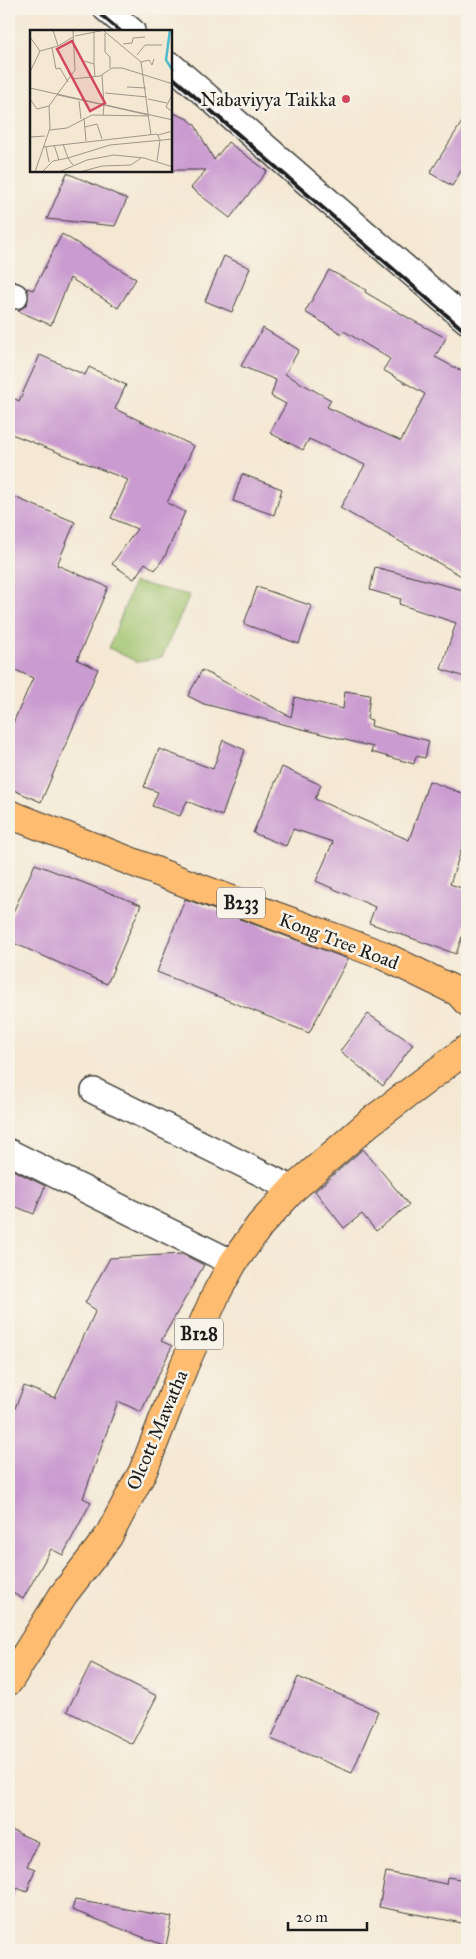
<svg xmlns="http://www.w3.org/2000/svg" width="476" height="1959" viewBox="0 0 476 1959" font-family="'IM FELL Great Primer',serif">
<rect width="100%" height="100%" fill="#f7f3e8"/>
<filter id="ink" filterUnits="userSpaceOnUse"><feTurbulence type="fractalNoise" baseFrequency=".02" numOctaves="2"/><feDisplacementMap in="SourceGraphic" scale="10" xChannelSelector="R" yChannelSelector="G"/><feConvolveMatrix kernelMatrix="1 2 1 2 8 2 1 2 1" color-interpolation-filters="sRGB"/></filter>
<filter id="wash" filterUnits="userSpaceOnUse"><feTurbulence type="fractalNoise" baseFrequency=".0096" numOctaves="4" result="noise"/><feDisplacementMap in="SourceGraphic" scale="20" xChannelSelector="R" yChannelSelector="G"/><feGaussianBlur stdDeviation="1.12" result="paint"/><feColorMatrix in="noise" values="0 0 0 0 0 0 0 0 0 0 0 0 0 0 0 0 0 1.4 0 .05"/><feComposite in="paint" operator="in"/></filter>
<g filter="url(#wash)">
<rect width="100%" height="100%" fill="#f4e8d3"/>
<!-- green -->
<path fill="#a0c46f" stroke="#5e7046" d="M134 582 190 595 162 657 137 662 109 648Z"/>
<g id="blocks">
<!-- building -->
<path fill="#ca9bd0" d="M171 112 188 119 195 125 214 160 228 142 267 171 230 218 191 188 206 170H171Z
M467 114V161L452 186 430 173Z
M67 173 127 199 115 226 47 219Z
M62 234 136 279 118 308 70 278 51 325 18 311 25 306 28 301 27 288 33 290Z
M224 256 250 268 232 312 205 301Z
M329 270 366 290 365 292 412 320 446 338 435 357 467 374V579L340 508 365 465 309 439 303 450 270 433 286 404 271 396 276 380 241 366 263 328 299 350 285 374 331 400 327 407 401 441 425 394 383 370 390 359 344 331 342 334 305 312Z
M40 355 85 375 89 367 126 385 115 409 194 446 167 503 185 512 165 556 155 570 145 563 134 579 112 564 137 529 111 518 128 480 9 433V396L19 401Z
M242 474 282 489 274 515 233 501Z
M9 495 75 522 57 565 108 587 77 660 98 669 41 802 9 788V732L33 678 9 667Z
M375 567 467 591V678L441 669 456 623 399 604 401 599 370 590Z
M257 587 312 606 299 644 244 624Z
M202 670 291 717 295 697 343 709 345 691 370 695 367 719 372 720 371 726 429 741 425 758 416 756 414 764 371 752 373 747 204 704 188 696Z
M223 740 245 750 222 816 187 801 180 816 152 806 158 792 144 787 159 749 213 769Z
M282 767 321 785 315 799 409 840 429 781 467 795V832L450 884 467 890V923L456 954 369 923 375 907 316 881 333 842 293 829 286 846 253 833Z
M35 864 141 905 107 984 9 941V921Z
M185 899 348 959 309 1033 157 972Z
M368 1014 413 1044 383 1086 340 1051Z
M363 1149 409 1205 376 1231 362 1214 344 1228 315 1191Z
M9 1168 45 1186 34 1214 9 1204Z
M182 1254 204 1265 161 1341 172 1346 141 1412 118 1401 83 1498 91 1502 63 1555 51 1549 23 1599 9 1591V1423L24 1386 55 1398 96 1310 85 1303 110 1258Z
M91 1663 157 1696 132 1744 67 1711Z
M298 1677 378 1711 352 1773 271 1739Z
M9 1829 38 1842 27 1866 35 1869 27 1892 17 1888 9 1908Z
M386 1872 446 1884 447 1877 467 1880V1924L379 1907Z
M75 1900 172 1917 166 1946 72 1910Z"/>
</g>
</g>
<g filter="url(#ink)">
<use href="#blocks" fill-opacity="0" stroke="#3c3b37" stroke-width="1"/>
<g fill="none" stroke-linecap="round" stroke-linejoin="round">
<!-- minor casing -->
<g stroke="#3c3b37" stroke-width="28">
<path id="minor" d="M106 9 132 31
M171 65 467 321
M9 294 15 296
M94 1091 293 1189
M9 1152 233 1263"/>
</g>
<!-- primary casing -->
<g stroke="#3c3b37" stroke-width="30">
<path id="primary" d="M9 814 194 886 382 955 458 992 467 1002
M9 1681 63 1595 108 1537 143 1471 184 1366 217 1292 233 1263 260 1225 293 1189 370 1122 467 1049"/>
</g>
<!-- minor -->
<use href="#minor" stroke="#fff" stroke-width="25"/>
<!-- primary -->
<use href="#primary" stroke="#febc70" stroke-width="28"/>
<!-- rail -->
<path stroke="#1c1c1c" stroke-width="4" d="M94 9 120 31
M171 76 467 333"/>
</g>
</g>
<!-- markers -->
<circle fill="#d1495b" stroke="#f7f3e8" stroke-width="2" cx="346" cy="99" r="5"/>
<g text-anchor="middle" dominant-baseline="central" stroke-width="5" stroke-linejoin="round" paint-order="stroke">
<!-- shield labels -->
<g fill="#f7f3e8" stroke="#5e5c59" stroke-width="1">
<rect x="217" y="887.5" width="48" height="31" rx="4"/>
<rect x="175" y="1318.5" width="48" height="31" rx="4"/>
</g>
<g font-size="18" font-weight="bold" fill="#1c1c1c">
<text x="241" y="903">B233</text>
<text x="199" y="1334">B128</text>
</g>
<!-- poi labels -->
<g font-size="19" fill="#1c1c1c" stroke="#f7f3e8" text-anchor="end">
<text x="336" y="99">Nabaviyya Taikka</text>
</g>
<!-- street labels -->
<g font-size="19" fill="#1c1c1c" stroke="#f7f3e8">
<text transform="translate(339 941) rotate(21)">Kong Tree Road</text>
<text transform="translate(157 1430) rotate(-67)">Olcott Mawatha</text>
</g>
</g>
<!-- overview -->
<g transform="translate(30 30)">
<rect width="142" height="142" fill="#f4e8d3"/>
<path fill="none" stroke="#50bacd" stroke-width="2.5" d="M140 0 136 30 143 41"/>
<path fill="none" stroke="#9e968a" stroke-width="1" d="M23 0 28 16M74 1 111 32 121 105M64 2V34M75 3V22L80 27V38M45 6 75 0M0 7 10 21M93 14 102 13 103 8 115 7M22 18 26 39 30 38 38 52M10 21 28 16 43 7M107 25 115 15H132M54 31 64 34 65 47M111 32 119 30 122 35 124 29M0 42 10 21M72 45 74 75 118 85M42 49 70 46 82 38H92L143 54M97 57 116 58M0 58 143 90M75 63 117 67M143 63 136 77 143 82M28 65 74 75 73 85M0 69 7 79 19 76M118 69 137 73M49 71 51 89M54 88 56 111M55 97 67 94 72 109M20 100 37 98 62 85 119 86M128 105 143 101M0 107 15 106M33 114 38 128 80 115 143 109M24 115 29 130M13 117 127 104 130 110 127 131M16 117 19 132M5 142 20 98 19 76 45 40 43 0M12 142 23 131 38 128 43 135M29 142 57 130 84 125 114 128 143 137M50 142 72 136 101 135 111 128"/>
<path fill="#d1495b" fill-opacity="0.15" stroke="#d1495b" stroke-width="2.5" d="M42 11 75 73 60 81 27 19Z"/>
<rect width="142" height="142" fill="none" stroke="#1c1c1c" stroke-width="2.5"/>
</g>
<!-- margin -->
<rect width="476" height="1959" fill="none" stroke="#f7f3e8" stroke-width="30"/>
<!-- scale -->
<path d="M288 1922v8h79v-8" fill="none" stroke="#1c1c1c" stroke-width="2.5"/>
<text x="296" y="1922" font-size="15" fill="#1c1c1c" stroke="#f7f3e8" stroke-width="4" paint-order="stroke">20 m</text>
</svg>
